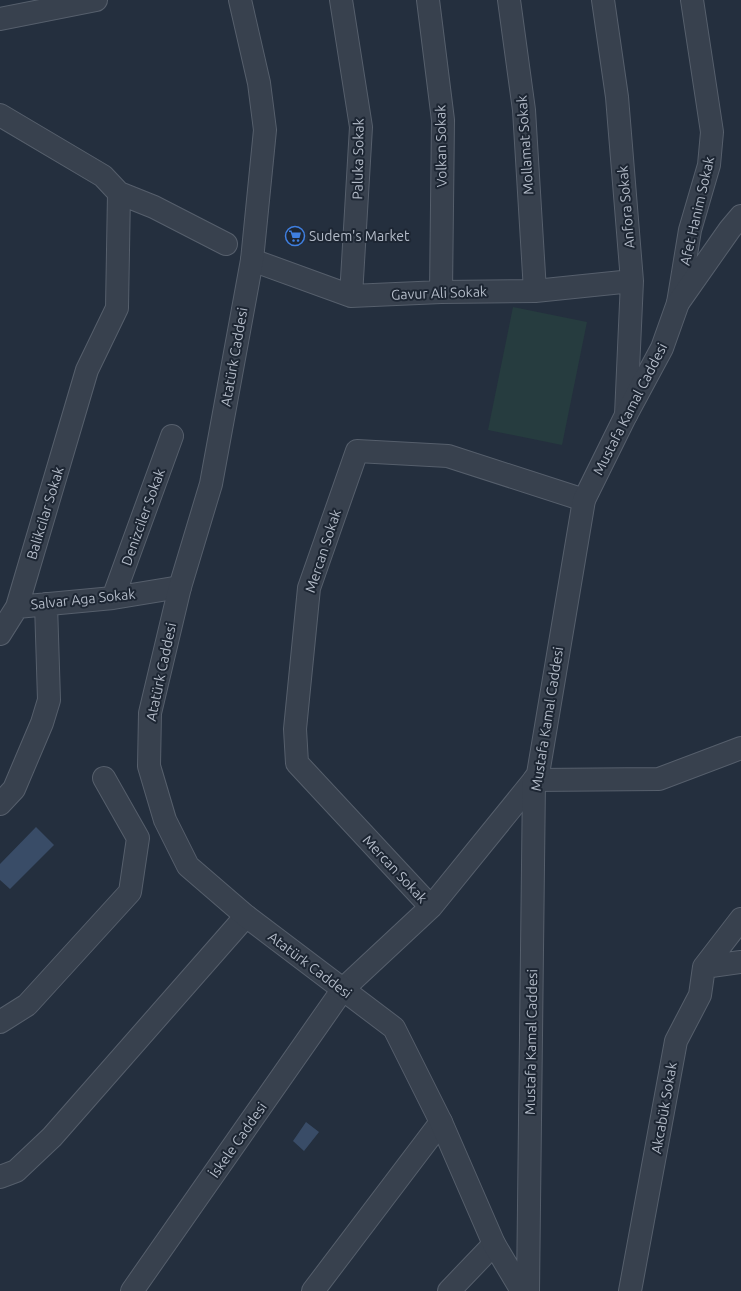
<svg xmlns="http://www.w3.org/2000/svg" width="741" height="1291" viewBox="0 0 741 1291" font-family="Ubuntu,sans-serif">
<rect width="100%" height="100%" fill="#242f3e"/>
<!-- green -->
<path fill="#263c3f" d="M513 307 587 322 562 445 488 430Z"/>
<!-- water -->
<path fill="#394c67" d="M36 827 54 845 10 889 0 880V864Z
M306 1122 319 1132 304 1151 293 1141Z"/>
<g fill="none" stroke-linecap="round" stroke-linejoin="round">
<!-- minor casing -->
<g stroke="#565f6c" stroke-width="24">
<path id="minor" d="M341 0 361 127 351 296
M428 0 443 120 441 292
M509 0 524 110 535 291
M603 0 617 97 632 281 626 415
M0 19 96 0
M0 115 103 176 119 193 154 207 226 244
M252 260 351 296 441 292 535 291 632 281
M678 303 690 230 709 165 712 132 692 0
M113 598 172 436
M17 607 87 370 117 308 119 193
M0 634 17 607 113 598 180 587
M0 804 14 789 42 723 49 700 46 604
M431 907 297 763 295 729 309 588 357 451 448 456 584 500
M704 967 741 962
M0 1022 27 1005 130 892 138 838 104 778
M0 1177 16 1171 52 1137 246 916
M132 1291 343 989 431 907 534 780 659 779 741 748
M313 1291 441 1122
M449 1291 494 1244
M630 1291 676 1041 700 995 704 967 741 919"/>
</g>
<!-- tertiary casing -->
<g stroke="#565f6c" stroke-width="24">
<path id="tertiary" d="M240 0 259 83 265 130 252 260 211 484 180 587 150 713 149 766 165 820 188 866 246 916 394 1028 441 1122 494 1244 522 1291
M528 1291 534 780 538 774 584 500 626 415 662 348 678 303 730 229 741 216"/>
</g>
<!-- minor -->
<use href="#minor" stroke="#38414e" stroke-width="22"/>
<!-- tertiary -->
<use href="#tertiary" stroke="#38414e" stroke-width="22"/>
</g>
<!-- icons -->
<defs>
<g id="supermarket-ring" transform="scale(1)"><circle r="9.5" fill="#1d2633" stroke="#3f7fe0" stroke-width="1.5"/><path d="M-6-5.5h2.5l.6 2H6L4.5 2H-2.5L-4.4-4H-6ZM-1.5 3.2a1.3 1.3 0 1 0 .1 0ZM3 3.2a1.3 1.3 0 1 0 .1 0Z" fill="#3f7fe0"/></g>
</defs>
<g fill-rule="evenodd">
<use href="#supermarket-ring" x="295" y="236"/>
</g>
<g text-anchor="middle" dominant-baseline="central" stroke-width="4" stroke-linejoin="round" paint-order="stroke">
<!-- street labels -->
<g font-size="14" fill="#b4bcc9" stroke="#1d2633">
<text transform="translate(525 145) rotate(-94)">Mollamat Sokak</text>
<text transform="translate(441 146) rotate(-91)">Volkan Sokak</text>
<text transform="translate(358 159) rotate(-89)">Paluka Sokak</text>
<text transform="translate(626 207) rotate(-95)">Anfora Sokak</text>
<text transform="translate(697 211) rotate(-77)">Afet Hanim Sokak</text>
<text transform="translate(439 293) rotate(-2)">Gavur Ali Sokak</text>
<text transform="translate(234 357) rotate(-80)">Atatürk Caddesi</text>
<text transform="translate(630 409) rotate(-63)">Mustafa Kamal Caddesi</text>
<text transform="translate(45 513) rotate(-73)">Balikcilar Sokak</text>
<text transform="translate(143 517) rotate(-70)">Denizciler Sokak</text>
<text transform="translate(323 551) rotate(-72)">Mercan Sokak</text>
<text transform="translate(83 599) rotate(-6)">Salvar Aga Sokak</text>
<text transform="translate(161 672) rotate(-78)">Atatürk Caddesi</text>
<text transform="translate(547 719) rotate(-81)">Mustafa Kamal Caddesi</text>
<text transform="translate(395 869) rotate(47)">Mercan Sokak</text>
<text transform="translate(310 965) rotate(37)">Atatürk Caddesi</text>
<text transform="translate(531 1042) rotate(-89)">Mustafa Kamal Caddesi</text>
<text transform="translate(664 1108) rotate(-80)">Akcabük Sokak</text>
<text transform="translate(238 1140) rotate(-55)">İskele Caddesi</text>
</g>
<!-- poi labels -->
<g font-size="14" fill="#b4bcc9" stroke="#1d2633" text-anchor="start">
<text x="309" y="236">Sudem's Market</text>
</g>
</g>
</svg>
